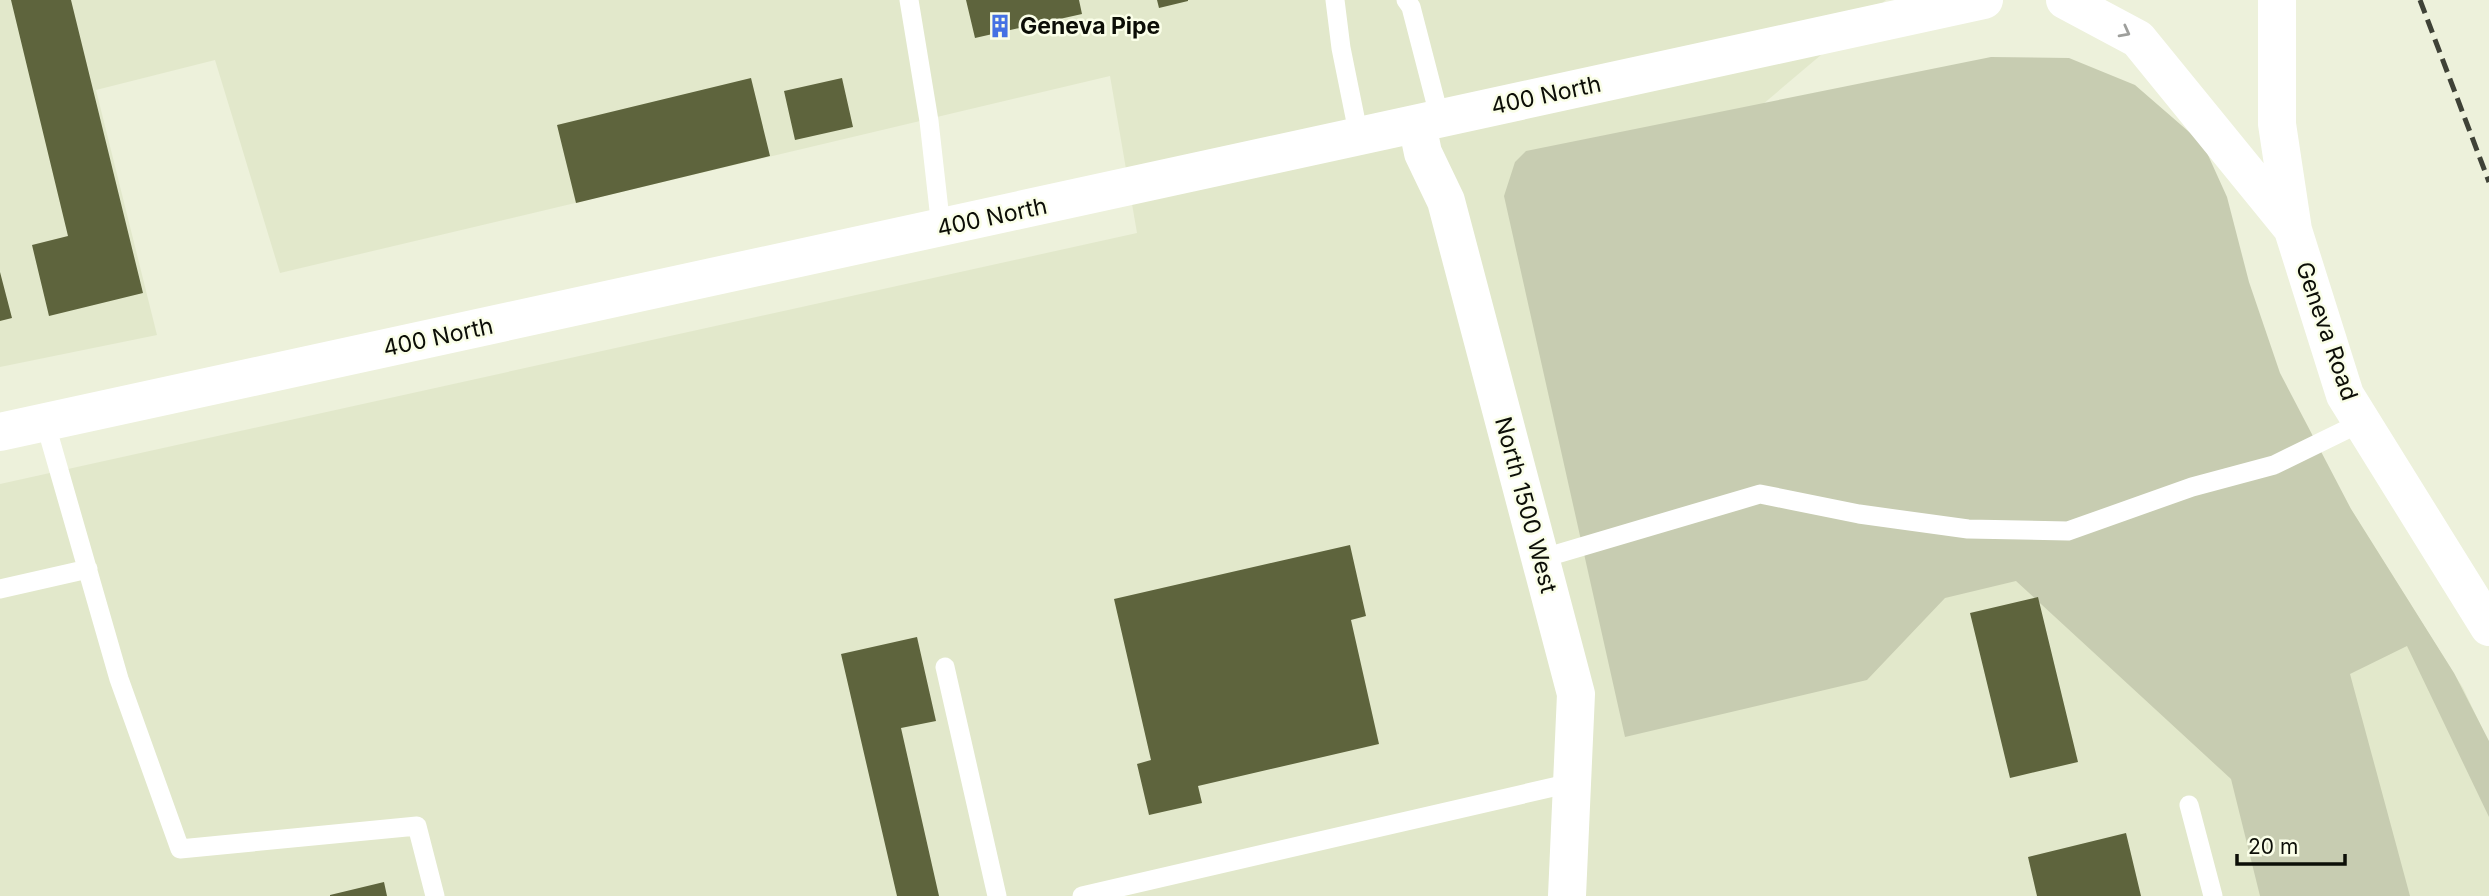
<svg xmlns="http://www.w3.org/2000/svg" width="2489" height="896" viewBox="0 0 2489 896" font-family="Inter,sans-serif">
<rect width="100%" height="100%" fill="#edf1db"/>
<!-- built -->
<path fill="#e2e8cb" d="M0 0H1886L1672 181 2299 426 2463 688 2489 743V896H0V484L1137 233 1110 76 280 273 215 60 96 90 157 335 0 367Z"/>
<!-- green -->
<path fill="#c7ccb1" d="M1991 57 2069 58 2135 85 2203 144 2227 197 2249 282 2280 373 2351 509 2454 673 2489 741V817L2407 646 2350 674 2410 896H2260L2231 779 2016 581 1945 598 1867 680 1625 737 1504 196 1515 162 1526 151Z"/>
<!-- building -->
<path fill="#5e643d" d="M11 0H71L143 293 49 316 32 245 68 236Z
M966 0H1079L1082 14 975 38Z
M1157 0H1188V1L1159 8Z
M751 78 770 156 576 203 557 125Z
M842 78 853 127 795 140 784 91Z
M0 272 12 318 0 321Z
M1350 545 1366 616 1351 620 1379 744 1198 786 1202 803 1149 815 1137 764 1151 760 1114 599Z
M2038 597 2078 762 2010 778 1970 613Z
M917 637 936 721 901 728 939 896H897L841 654Z
M2126 833 2141 896H2037L2028 857Z
M384 882 387 896H330V895Z"/>
<g fill="none" stroke-linecap="round" stroke-linejoin="round">
<!-- lane -->
<path stroke="#fff" stroke-width="19" d="M909 0 929 121 941 228
M1335 0 1341 48 1359 137
M1406 0 1411 7 1440 119
M45 422 119 679 180 849 417 826 435 896
M1540 559 1760 494 1859 514 1968 529 2068 531 2192 487 2274 465 2362 422
M0 589 88 569
M945 667 997 896
M2189 805 2213 896
M1082 896 1571 783"/>
<!-- secondary -->
<path stroke="#fff" stroke-width="38" d="M2065 0 2138 39 2292 228
M2277 0V124L2293 230 2345 395 2489 627
M1417 124 1423 153 1446 201 1576 694 1567 896
M0 432 1984 0"/>
<!-- rail -->
<path stroke="#3f4237" stroke-width="5" stroke-dasharray="14 7" stroke-linecap="butt" d="M2420 0 2489 182"/>
</g>
<!-- one-way arrows -->
<defs><path id="oneway-chevron" d="M-2-3.5L2.5 0L-2 3.5" fill="none" stroke-width="1.6" stroke-linecap="round" stroke-linejoin="round" transform="scale(1.75)"/></defs>
<use stroke="#9e9f9c" href="#oneway-chevron" transform="translate(2125 32) rotate(28)"/>
<!-- icons -->
<defs>
<g id="building-bare" transform="scale(1.89)"><path d="M-4-6H4V6H1V3H-1V6H-4ZM-2.5-4.3h1.7v1.8h-1.7ZM.8-4.3h1.7v1.8H.8ZM-2.5-1h1.7V.8h-1.7ZM.8-1h1.7V.8H.8Z" fill="#4471e3" stroke="#fafee8" stroke-width="2.5" paint-order="stroke"/></g>
</defs>
<g fill-rule="evenodd">
<use href="#building-bare" x="1000" y="26"/>
</g>
<g text-anchor="middle" dominant-baseline="central" stroke-width="5" stroke-linejoin="round" paint-order="stroke">
<!-- poi labels -->
<g font-size="23" font-weight="bold" fill="#0c0e07" stroke="#fafee8" text-anchor="start">
<text x="1020" y="26">Geneva Pipe</text>
</g>
<!-- street labels -->
<g font-size="23" fill="#0c0e07" stroke="#fafee8">
<text transform="translate(1546 95) rotate(-12)">400 North</text>
<text transform="translate(992 217) rotate(-12)">400 North</text>
<text transform="translate(2327 331) rotate(71)">Geneva Road</text>
<text transform="translate(438 337) rotate(-12)">400 North</text>
<text transform="translate(1526 505) rotate(75)">North 1500 West</text>
</g>
</g>
<!-- scale -->
<path d="M2237 854v10h108v-10" fill="none" stroke="#0c0e07" stroke-width="3.5"/>
<text x="2248" y="854" font-size="21" fill="#0c0e07" stroke="#fafee8" stroke-width="5" paint-order="stroke">20 m</text>
</svg>
